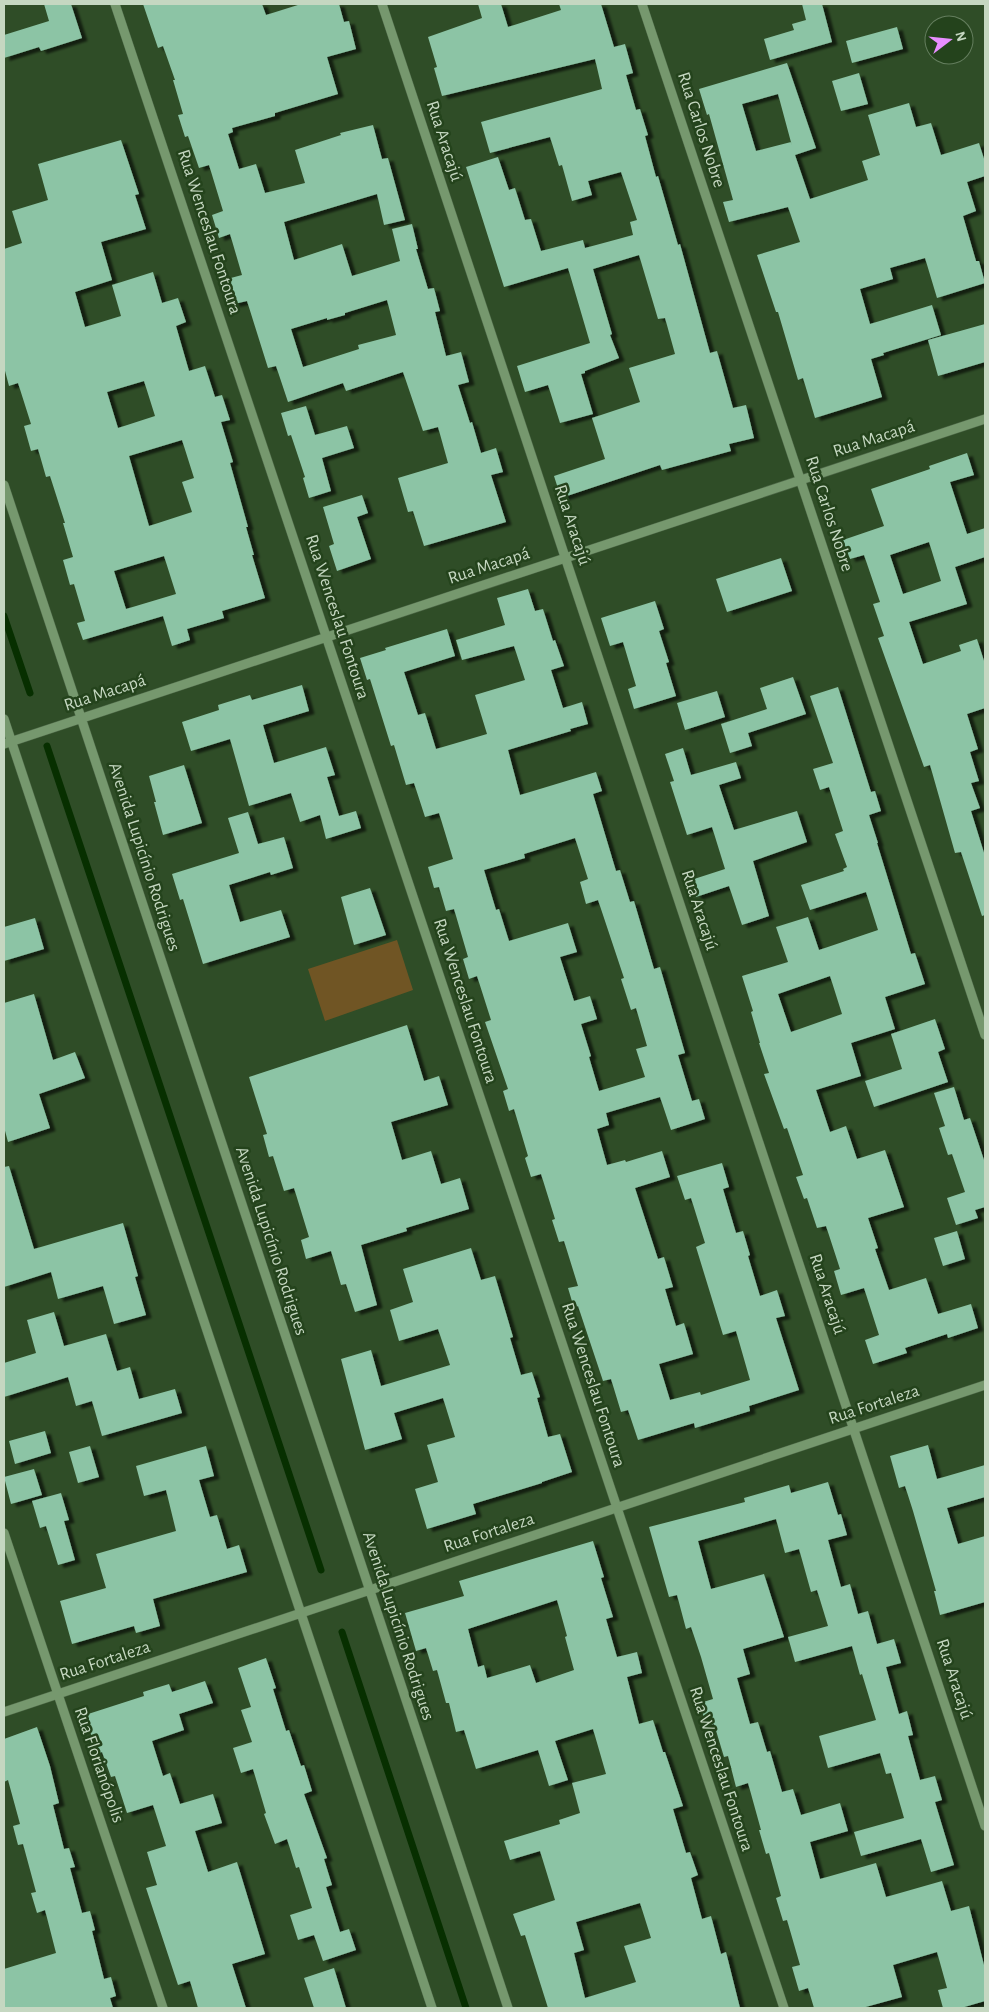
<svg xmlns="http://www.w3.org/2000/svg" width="989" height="2012" viewBox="0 0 989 2012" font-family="'Alegreya Sans',sans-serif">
<defs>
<filter id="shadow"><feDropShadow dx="5.5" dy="3" stdDeviation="1" flood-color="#0009"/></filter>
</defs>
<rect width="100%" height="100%" fill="#2f4d27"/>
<!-- green -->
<path fill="#705524" d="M397 940 413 990 325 1021 308 969Z"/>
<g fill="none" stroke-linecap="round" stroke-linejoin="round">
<!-- stream -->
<path stroke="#072f00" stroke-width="7" d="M4 616 30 693
M47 746 321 1570
M342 1632 466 2008"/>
</g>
<!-- building -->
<path fill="#8cc4a5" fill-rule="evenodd" filter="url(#shadow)" d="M44 4H71L82 38 41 51 39 47 4 58V35L49 21Z
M143 4H262L266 15 301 4H339L344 22 349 21 356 49 327 57 338 94 275 113V116L232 128 233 132 228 134 239 169 256 164 265 193 305 183 295 150 341 135 340 133 373 125 382 159 388 158 405 220 384 225 377 194 284 222 294 260 342 244 352 276 400 261 392 229 412 224 418 249H416L428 289 434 288 440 311 435 312 446 356 461 352 469 382 458 385 470 423 472 422 481 453 496 448 503 472 491 475 506 522 424 546 413 511 408 512 398 478 448 463 438 427 423 431 403 372 346 391 343 383 288 402 276 366 268 368 247 301 234 304 227 279 242 275 230 234 219 238 212 215 223 211 209 165 199 168 188 136 185 137 178 115 183 114 173 80H175L163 46 158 48ZM387 300 396 335 358 345 359 349 303 367 291 329 327 318V320L345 315V313Z
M478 4H501L508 27 561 10 559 4H601L614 47 625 44 633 73 626 75 636 110 640 109 648 135 645 136 656 177 658 176 678 245 680 244 710 353 717 351 733 408 746 405 754 438 729 444 731 451 662 470 660 465 561 498 554 476 605 459 592 418 640 402 629 368 675 354 665 318 658 319 639 255 593 269 612 334 610 335 619 358 585 371V373L581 374 593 414 560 423 548 385 525 392 517 366 590 343 568 268 504 287 466 167 498 157 509 190 515 188 525 220 531 219 541 251 583 240 585 248 633 235 630 222 637 220 621 172 588 181 592 195 572 201 562 165 559 166 550 137 490 153 481 122 602 89 595 59 442 96 434 68 437 67 428 37 482 18Z
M802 4H822L832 42 770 60 764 39 794 30 792 24 806 20Z
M897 27 903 49 852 63 846 41Z
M787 63 816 148 795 155 810 199 868 180 862 161 880 155 868 115 909 103 916 127 931 123 941 155 979 143 985 162V176L967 182 976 211 963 216 976 261H979L985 283 937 298 925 258 890 268 893 279 860 289 870 324 932 305 941 335 883 353 884 355 871 359 882 397 815 418 803 378 798 380 778 312H776L757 255 800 242 788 207 729 222 723 202 733 200 709 114 707 115 699 89ZM778 94 792 146 791 142 756 151 742 104Z
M859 73 868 104 841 111 832 81Z
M121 140 139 194 135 195 146 229 101 242 112 280 75 292 85 327 121 316 112 285 153 272 162 303 178 298 186 322 176 326 189 371 205 366 215 397 222 395 230 420 221 422 233 462 230 463 248 527H246L254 555H252L265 598 222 611 224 618 187 629 190 640 172 646 163 616 83 640 77 623 85 621 74 584 70 585 63 560 73 557 63 523H65L50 476 46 477 38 449 31 451 24 426 31 424 18 383 9 386 4 367V249L22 243 12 211 48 200 38 164ZM144 381 155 416 118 428 107 392ZM182 440 194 478 182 482 192 512 149 526 129 456ZM164 556 176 594 126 609 114 571Z
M985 324V362L938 376 928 340Z
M306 406 315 435 347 426 354 448 322 458 331 491 309 498 303 478 305 477 291 435 288 436 281 413Z
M967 453 974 475 950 482 967 534 985 528V557L955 567 967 604 909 622 923 664 961 651 959 645 977 639 985 664V708L967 714 978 749 970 752 979 781 971 783 980 808 971 811 985 856V915L982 916 961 852 955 853 930 765 924 767 878 638 884 636 873 604 880 602 864 555 850 559 843 540 884 526 871 489 930 469 929 466ZM929 542 941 581 903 594 890 555Z
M362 495 368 513 357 517 371 559 337 571 329 546 334 544 323 507Z
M781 558 792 591 727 612 716 579Z
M528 589 535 611 543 609 553 641 555 640 564 666 551 670 563 708 582 702 588 724 570 729 571 731 508 750 520 795 596 772 602 791 593 794 616 871 620 870 630 902 634 901 654 969 660 967 685 1053 678 1055 692 1101 699 1099 705 1119 671 1130 660 1097 606 1113 609 1125 597 1129 607 1165 625 1160 626 1162 662 1151 670 1177 635 1188 658 1259 664 1257 673 1287 665 1289 676 1326 684 1323 693 1354 659 1364 670 1400 700 1392 701 1395 750 1380 736 1331 723 1335 696 1247 705 1243 691 1198 685 1200 677 1176 722 1163 729 1187 723 1189 736 1233 743 1231 750 1255 748 1256 760 1296 777 1290 785 1316 776 1318 799 1390 749 1406 750 1411 695 1428 694 1423 638 1440 628 1410 621 1412 611 1379 603 1381 578 1306 574 1308 568 1288 578 1286 564 1241 559 1242 552 1220 555 1219 541 1174 531 1177 525 1158 528 1156 514 1109 509 1111 503 1091 508 1089 485 1022 491 1020 477 976 469 979 463 959 468 957 454 909 446 911 439 887 434 888 428 867 453 859 439 813 425 817 414 783 406 785 394 745 391 746 370 679 367 680 360 658 386 650 385 648 447 629 455 656 404 672 418 715 425 713 436 749 487 734 475 695 525 680 514 646 462 660 456 640 505 625 497 598ZM575 838 588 879 580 882 586 904 598 900 624 978 621 979 631 1010 636 1008 647 1046 636 1049 645 1077 599 1091 589 1057 591 1056 581 1024 597 1019 590 996 574 1001 560 957 577 952 568 923 509 941 499 909 496 910 484 870 525 858 524 854Z
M655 601 664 629 659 631 669 662 666 663 676 696 634 709 628 689 636 686 623 642 610 646 601 618Z
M793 677 806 714 748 733 752 746 730 753 721 724 767 709 760 688Z
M302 685 309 711 263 725 274 763 326 747 335 775 327 777 339 816 356 811 361 828 326 839 320 815 300 822 291 793 249 806 230 739 191 751 182 722 219 710 218 705 250 695 252 700Z
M838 687 871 792 875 791 881 811 869 815 878 843H877L911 954 915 953 925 984 885 997 895 1029 851 1043 861 1076 816 1090 830 1132 846 1126 857 1159 885 1150 904 1207 868 1218 878 1248 875 1249 889 1290 926 1278 938 1314 971 1304 978 1328 948 1338 947 1334 905 1348 907 1353 873 1364 865 1340 879 1335 864 1288 841 1295 834 1271 840 1269 826 1226 817 1228 807 1198 804 1199 796 1177 803 1175 787 1128 784 1129 764 1074 769 1073 759 1043H760L751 1012 753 1011 742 976 788 962 776 927 808 917 819 950 878 930 866 892 810 910 801 885 844 871 843 869 847 867 835 834 843 831 829 787 820 790 813 769 833 763 810 696ZM830 976 842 1014 791 1032 778 994Z
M717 691 725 717 685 730 677 703Z
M683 748 691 775 736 762 741 778 719 785 734 830 797 811 807 842 753 861 769 916 742 925 729 886 696 897 691 880 725 869 712 827 687 835 670 782 674 781 665 754Z
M184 765 202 823 163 835 154 802H156L149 776Z
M248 812 258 844 284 837 293 868 271 875 270 872 229 885 240 922 281 910 290 937 203 964 183 899 180 900 172 874 239 853 228 818Z
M370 888 386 935 354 945 341 897Z
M35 918 44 949 4 961V927Z
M34 994 53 1060 75 1052 85 1078 39 1094 50 1128 8 1142 4 1127V1003Z
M935 1019 945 1049 938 1052 948 1082 874 1107 865 1081 902 1069 891 1034Z
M407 1025 424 1081 439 1076 448 1105 391 1122 402 1160 431 1151 441 1184 460 1178 469 1209 406 1228 407 1231 361 1245 377 1305 355 1312 346 1284 341 1285 331 1251 306 1259 301 1240 309 1237 294 1188 284 1191 273 1156 269 1157 263 1135 267 1134 249 1077Z
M954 1087 964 1120 970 1118 985 1163V1207L975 1210 978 1218 956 1225 947 1198 965 1192 952 1154 948 1155 939 1128 945 1126 934 1093Z
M9 1166 34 1249 123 1223 138 1276 135 1277 146 1315 114 1324 103 1286 58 1299 51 1272 4 1287V1167Z
M957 1231 965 1259 943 1266 934 1238Z
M471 1248 481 1280 495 1276 513 1337 510 1338 521 1375 532 1372 540 1397 537 1398 548 1437 560 1434 572 1472 542 1482V1483L473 1504 476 1514 427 1529 415 1489 438 1482 427 1445 455 1437 443 1398 394 1413 402 1439 365 1450 341 1359 371 1350 381 1386 450 1365 438 1329 399 1341 390 1310 413 1302 403 1269Z
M54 1312 64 1346 106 1334 117 1371 130 1367 139 1399 175 1389 182 1413 102 1436 92 1401 76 1406 68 1377 4 1397V1363L36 1353 27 1320Z
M45 1431 51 1453 15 1464 9 1441Z
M928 1445 937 1479 985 1465V1497L947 1508 958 1544 985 1536V1602L940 1615 934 1591H936L913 1511 905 1486 899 1488 890 1456Z
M90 1446 99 1477 78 1483 69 1452Z
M206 1446 214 1476 199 1480 210 1517 217 1515 227 1549 239 1545 247 1572 153 1599 160 1626 136 1633 134 1626 72 1644 60 1601 106 1588 96 1554 176 1531 166 1490 144 1496 136 1466Z
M34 1469 42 1495 11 1504 4 1477Z
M828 1482 838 1515 841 1514 847 1535 828 1540 841 1587 850 1584 858 1614 868 1611 877 1644 894 1639 901 1663 886 1667 899 1714 907 1711 913 1735 908 1736 920 1780 935 1776 942 1800 935 1802 954 1865 931 1872 921 1839 861 1856 854 1832 904 1818 891 1773 886 1774 880 1753 828 1768 819 1736 876 1720 862 1674 860 1675 852 1646 795 1662 788 1637 828 1626 817 1590 811 1592 799 1549 785 1553 776 1519 698 1541 711 1589 764 1574 784 1637 743 1649 750 1674 737 1678 750 1724 758 1722 767 1752 770 1751 782 1792 793 1789 801 1815 840 1803 848 1831 810 1842 820 1879 876 1863 886 1897 942 1881 951 1911 969 1906 985 1969V2001L961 2008H943L938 1990 947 1988 937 1952 893 1965 902 1997 862 2008H814L808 1988 799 1991 792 1967 800 1965 787 1920 783 1921 776 1898 781 1896 769 1853 766 1854 759 1830H761L748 1783 736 1787 728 1756 724 1757 714 1724 706 1726 700 1703 713 1699 701 1657 691 1627 686 1629 677 1595 669 1597 649 1527 745 1502 744 1498 789 1485 791 1493Z
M61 1493 69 1520 64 1521 75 1560 58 1565 46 1526 40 1528 32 1501Z
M593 1541 604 1577 601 1578 613 1617 606 1619 617 1657 637 1652 642 1673 627 1677 639 1724 653 1720 663 1752H665L683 1806 673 1809 686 1853 690 1852 698 1875 691 1878 702 1919 711 1916 721 1954 726 1952 740 2008H548L525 1935 521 1936 513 1914 555 1900 540 1851 510 1860 504 1841 560 1824 559 1820 580 1813 572 1783 606 1774 593 1729 555 1741 568 1780 549 1786 538 1750 476 1769 464 1730 456 1732 449 1703H446L437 1670 433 1671 426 1648 416 1651 405 1613 464 1596 459 1581ZM557 1600 567 1636 565 1637 574 1670 536 1683 530 1665 487 1678 484 1665 478 1667 468 1629ZM640 1903 651 1938 624 1946 636 1982 585 1998 574 1953 584 1950 576 1922Z
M266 1658 276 1688 273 1689 286 1731 289 1730 301 1766 304 1765 312 1791 304 1794 327 1858 324 1859 332 1885 326 1887 340 1932 349 1929 356 1950 323 1961 314 1935 298 1940 290 1915 312 1908 299 1867 296 1868 287 1839 275 1844 264 1814 266 1813 253 1769 241 1773 233 1748 252 1742 241 1710 251 1707 238 1668Z
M205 1681 213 1703 179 1714 184 1730 152 1741 163 1776 170 1773 180 1804 213 1794 222 1823 195 1831 208 1872 237 1862 265 1954 232 1964 246 2008H198L190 1981 178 1985 146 1888 157 1885 147 1852 166 1846 153 1805 127 1813 115 1776 111 1777 102 1752 97 1754 85 1715 144 1696 143 1692 169 1684 172 1692Z
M37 1727 50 1766 59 1803 53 1805 64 1849 69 1848 75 1867 70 1868 82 1913 90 1911 95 1930 92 1931 104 1979 111 1977 116 1996 110 1998 113 2008H4V1969L56 1953 45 1910 37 1913 31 1893 36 1892 23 1844 18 1845 13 1826 20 1824 8 1780 4 1782V1739Z
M334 1968 346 2008H314L304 1978Z"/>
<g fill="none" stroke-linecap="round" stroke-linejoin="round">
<!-- minor casing -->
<g stroke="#4d6747" stroke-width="10">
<path id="minor" d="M115 4 784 2008
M382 4 985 1826
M642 4 985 1035
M4 485 508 2008
M4 719 432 2008
M4 744 985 419
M4 1533 163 2008
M4 1712 985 1385"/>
</g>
<!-- minor -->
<use href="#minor" stroke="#76986e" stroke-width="9"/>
</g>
<g text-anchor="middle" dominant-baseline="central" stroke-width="5" stroke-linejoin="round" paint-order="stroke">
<!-- street labels -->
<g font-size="18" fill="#c5d7c1" stroke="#24431c">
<text transform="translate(701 130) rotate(72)">Rua Carlos Nobre</text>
<text transform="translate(444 141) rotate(72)">Rua Aracajú</text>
<text transform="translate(209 232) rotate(72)">Rua Wenceslau Fontoura</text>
<text transform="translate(874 439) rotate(-18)">Rua Macapá</text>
<text transform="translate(829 514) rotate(72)">Rua Carlos Nobre</text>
<text transform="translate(572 525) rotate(72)">Rua Aracajú</text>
<text transform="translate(489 566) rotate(-18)">Rua Macapá</text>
<text transform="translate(337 617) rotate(72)">Rua Wenceslau Fontoura</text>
<text transform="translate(105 693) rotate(-18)">Rua Macapá</text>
<text transform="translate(144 857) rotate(72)">Avenida Lupicínio Rodrigues</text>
<text transform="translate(699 910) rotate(72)">Rua Aracajú</text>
<text transform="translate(465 1001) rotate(72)">Rua Wenceslau Fontoura</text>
<text transform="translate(271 1241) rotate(72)">Avenida Lupicínio Rodrigues</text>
<text transform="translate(827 1294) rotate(72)">Rua Aracajú</text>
<text transform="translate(593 1385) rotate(72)">Rua Wenceslau Fontoura</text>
<text transform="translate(874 1405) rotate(-18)">Rua Fortaleza</text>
<text transform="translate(489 1533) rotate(-18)">Rua Fortaleza</text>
<text transform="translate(398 1626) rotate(72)">Avenida Lupicínio Rodrigues</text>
<text transform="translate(105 1661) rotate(-18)">Rua Fortaleza</text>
<text transform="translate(954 1679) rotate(72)">Rua Aracajú</text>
<text transform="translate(99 1765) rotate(71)">Rua Florianópolis</text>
<text transform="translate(721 1769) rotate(72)">Rua Wenceslau Fontoura</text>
</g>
</g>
<!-- border -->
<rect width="989" height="2012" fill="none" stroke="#c5d7c1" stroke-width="10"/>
<!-- north arrow -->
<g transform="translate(949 40) rotate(74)"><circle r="24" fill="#24431c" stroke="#647e5e"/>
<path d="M0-4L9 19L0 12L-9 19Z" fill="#e88eff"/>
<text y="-8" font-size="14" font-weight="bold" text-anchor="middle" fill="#c5d7c1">N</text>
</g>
</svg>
